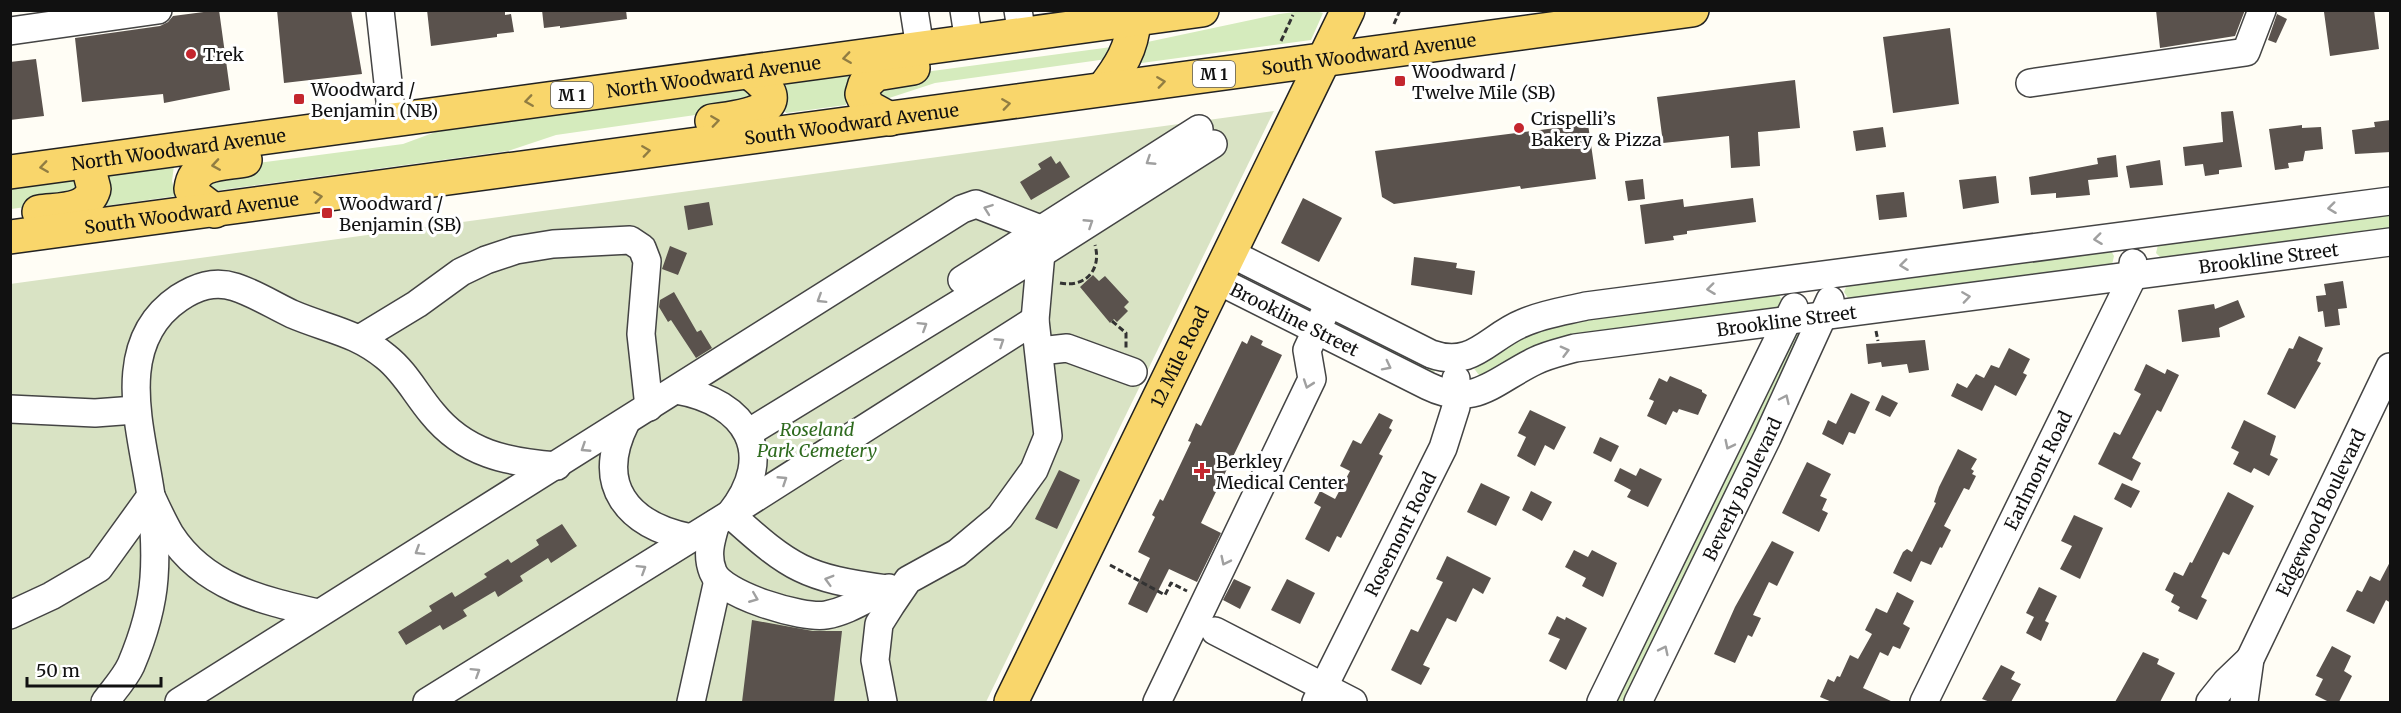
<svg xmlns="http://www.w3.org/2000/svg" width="2401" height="713" viewBox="0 0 2401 713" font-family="Merriweather,serif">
<rect width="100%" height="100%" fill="#fffdf5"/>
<!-- green -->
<path fill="#d5ebbd" d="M1311 10 1323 13 1311 40 1134 64 1138 44 1279 14Z
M1119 46 1107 59 935 83 883 100 876 97 880 78Z
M849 74 846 105 786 113 784 110 786 81Z
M748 87 755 91 751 107 556 135 508 151 214 191 205 189 211 169 403 144 449 127Z
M174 166 172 181 176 196 105 206 108 191 105 175Z
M67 179 76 182 80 189 70 201 11 209 10 187Z
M2390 208V233L2162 259 2156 253 2159 241Z
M2110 249 2114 256 2112 265 1850 301 1844 292 1848 282Z
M1777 292 1782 300 1780 309 1481 378 1473 367 1528 328Z
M1337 322 1435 366V371L1432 374 1336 327Z
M1800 331 1805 334 1629 702H1610L1790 335Z"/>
<!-- cemetery -->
<path fill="#d9e3c4" d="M1274 111 986 702H11L10 284Z"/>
<!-- building -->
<path fill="#5a524d" d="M219 10 230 90 164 103 163 94 82 102 75 38 160 26 168 22 173 16Z
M277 10H351L362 74 284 83Z
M427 10H505V15L511 14 514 32 497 34V37L431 46Z
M542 10H626L627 19 560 28V26L544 28Z
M2156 10H2245L2235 36 2160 48Z
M2335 10H2374L2379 49 2330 56 2324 12Z
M2277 14 2287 19 2276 43 2268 40Z
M1950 28 1959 104 1893 113 1883 37Z
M36 59 44 116 10 120V62Z
M1795 80 1800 128 1758 132 1760 166 1731 168 1729 136 1663 143 1657 97Z
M2233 111 2242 167 2219 170V174L2205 176 2203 164 2185 166 2183 147 2223 142 2221 112Z
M2391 120V152L2355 154 2352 130 2375 127 2374 122Z
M1588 124 1596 179 1521 189 1520 186 1394 204 1382 197 1375 151Z
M2302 125V128L2321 127 2323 149 2305 151 2303 161 2288 163 2289 168 2275 170 2269 129Z
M1883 127 1886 147 1856 151 1853 131Z
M2116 155 2118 177 2088 180 2090 195 2056 198V193L2031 195 2029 177 2098 164 2097 158Z
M1051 156 1056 164 1060 161 1070 177 1031 200 1020 182 1041 169 1038 164Z
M2160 160 2163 185 2130 188 2126 166Z
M1996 176 1999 203 1963 209 1959 180Z
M1643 179 1645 199 1628 201 1625 181Z
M1904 192 1907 217 1879 220 1876 195Z
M1303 198 1342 218 1319 262 1281 243Z
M1753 198 1756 222 1687 231V234L1673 236 1674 240 1645 244 1640 205 1683 199 1684 207Z
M709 202 713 225 688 230 684 206Z
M670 246 687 253 678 275 662 269Z
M1414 257 1457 263 1456 268 1475 271 1472 295 1411 285Z
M1093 275 1099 281 1105 276 1129 302 1124 307 1128 311 1117 322 1114 319 1110 323 1080 287Z
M2343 281 2347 308 2338 309 2340 325 2325 327 2323 311 2318 312 2316 296 2326 295 2324 284Z
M674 292 697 332 701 330 712 348 696 358 671 320 668 322 659 307 660 300Z
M2238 300 2245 317 2219 328 2220 337 2182 342 2178 310 2214 304 2215 309Z
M1251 335 1263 341 1261 345 1282 355 1201 523 1221 533 1197 582 1169 569 1147 613 1128 604 1150 558 1138 552 1155 517 1152 515 1160 499 1163 501 1191 442 1188 441 1196 423 1201 426 1242 341 1247 344Z
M2299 336 2323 348 2317 361 2321 363 2295 409 2267 394 2289 348 2293 349Z
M1925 340 1929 370 1909 373 1907 364 1882 367 1881 362 1868 364 1866 344Z
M2009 348 2030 359 2023 373 2027 375 2016 396 1995 385 1982 411 1951 396 1957 383 1967 388 1976 374 1984 378 1991 365 1999 368Z
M2146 364 2165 374 2167 369 2179 375 2161 412 2157 410 2132 458 2141 463 2132 481 2098 464 2114 432 2120 435 2141 394 2134 390Z
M1670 376 1702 390V392L1707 395 1698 415 1679 409 1677 413 1673 411 1666 425 1647 416 1654 401 1649 399 1659 378 1667 382Z
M1851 393 1870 402 1855 434 1849 432 1843 445 1822 434 1828 420 1836 424Z
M1882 395 1898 403 1890 417 1875 410Z
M1530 410 1566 427 1554 450 1545 445 1535 466 1517 456 1526 437 1518 433Z
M1379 413 1393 420 1389 428 1392 430 1379 454 1383 456 1341 538 1337 536 1329 552 1305 539 1321 507 1314 503 1320 491 1335 499 1350 471 1340 466 1353 440 1361 444Z
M2244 420 2276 436 2270 455 2278 459 2269 476 2254 468 2251 473 2233 464 2239 452 2231 448Z
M1600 437 1619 446 1611 462 1593 453Z
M1958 449 1977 459 1971 469 1974 471 1972 474 1976 476 1969 490 1964 488 1944 526 1951 530 1942 548 1940 547 1931 565 1921 561 1911 582 1893 573 1903 552 1907 549 1912 552 1936 503 1934 502 1939 487Z
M1807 462 1831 474 1820 496 1827 499 1822 510 1828 513 1819 532 1782 513Z
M1620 468 1636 476 1640 468 1662 479 1648 507 1627 497 1631 490 1614 481Z
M1059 470 1080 480 1057 529 1035 519Z
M1481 483 1510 497 1496 526 1467 512Z
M2122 483 2140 491 2131 508 2114 499Z
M1531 491 1552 502 1542 521 1522 510Z
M2228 492 2254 506 2229 555 2223 552 2201 597 2207 600 2197 620 2178 611 2180 607 2171 602 2174 595 2165 590 2174 572 2183 576 2190 562 2192 563Z
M2074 515 2103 528 2080 579 2060 569 2072 546 2061 541Z
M562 524 577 546 551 563 548 558 520 576 523 581 498 597 495 591 463 610 467 616 443 630 440 625 406 645 398 632 432 611 429 606 452 592 455 597 487 577 484 574 508 559 511 563 539 545 536 540Z
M1772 541 1794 552 1777 586 1769 582 1753 615 1761 618 1752 637 1748 635 1735 663 1714 654 1735 607Z
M1574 550 1588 557 1592 550 1617 563 1603 597 1582 586 1586 578 1565 567Z
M1447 556 1491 578 1483 594 1473 588 1456 622 1447 618 1423 665 1430 668 1421 685 1391 670 1411 629 1418 632 1443 582 1436 579Z
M2391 560V603L2386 600 2374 624 2346 611 2357 590 2362 592 2370 576 2380 581Z
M1234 579 1251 587 1240 609 1223 600Z
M1287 579 1315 593 1300 624 1271 610Z
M2039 587 2057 596 2045 621 2049 623 2041 641 2026 633 2034 617 2026 613Z
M1897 592 1914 601 1903 624 1910 628 1900 649 1893 646 1888 656 1880 652 1863 688 1893 702H1832L1820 697 1828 679 1834 682 1837 676 1840 677 1850 655 1858 659 1872 634 1865 630 1876 608 1887 613Z
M1557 616 1565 620 1566 617 1587 628 1566 670 1549 661 1560 639 1548 634Z
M752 620 813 631H842L834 702H742Z
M2332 646 2351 656 2344 671 2352 676 2339 702H2329L2315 695 2323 679 2316 676Z
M2143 652 2159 659 2157 664 2175 673 2160 702H2115Z
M2001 665 2015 672 2011 679 2021 684 2011 702H1990L1982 699Z"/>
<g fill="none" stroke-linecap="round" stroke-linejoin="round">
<!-- minor casing -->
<g stroke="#444" stroke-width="30">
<g id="minor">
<path d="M380 10 392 119"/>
<path d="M914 10 920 48"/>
<path d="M964 10 969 42"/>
<path d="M1018 10 1022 35"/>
<path d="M10 31 158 10"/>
<path d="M2030 83 2246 52 2262 10"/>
<path d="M1230 253 1431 354C1473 369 1488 337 1523 323 1543 314 1565 311 1586 306L2390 201"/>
<path d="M962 280 1199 129"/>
<path id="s1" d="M1217 280 1428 386C1475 409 1495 380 1535 361 1547 355 1561 352 1575 348L2390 242"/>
<path d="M361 338 417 304 461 272 486 260 516 250 553 244 630 240 642 248 647 261 641 334 649 407"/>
<path d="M1040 351 1067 348 1133 372"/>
<path d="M676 390C747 402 778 454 730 514 791 569 805 578 887 589"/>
<path d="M10 409 95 413 135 410"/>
<path d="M626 422C594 485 627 525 691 538"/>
<path d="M748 433 1042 253 1213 144"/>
<path d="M716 523C711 540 706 555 713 572 722 595 802 619 826 615 849 611 868 597 889 588"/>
<path d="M10 615 51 596 99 568 151 496C157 509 163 522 170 534 204 587 261 600 318 613"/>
<path d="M1215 631 1353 702"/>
<path d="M105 702C113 691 125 678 131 665 142 639 152 606 154 578 156 552 154 522 151 496 142 431 111 344 179 298 196 287 214 280 235 287 254 293 273 305 292 314 327 329 356 332 386 357 405 372 416 394 432 413 465 454 507 462 557 466"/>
<path d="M179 702 962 209 976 204 1043 230 1035 320 1048 436 1034 470 1000 517 957 553 908 580 891 605 879 624 875 660 883 702"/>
<path d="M427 702 730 514 1035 320"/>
<path d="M691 702 718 580"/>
<path d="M1157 702 1312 379 1307 350 1324 314"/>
<path id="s2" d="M1316 702 1443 448 1456 407V379"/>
<path d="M1601 702 1794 307"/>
<path id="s3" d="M1638 702 1767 438 1830 300"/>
<path id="s4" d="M1924 702 2134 274 2133 263"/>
<path d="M2210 702 2226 682 2250 659"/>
<path id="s5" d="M2244 702 2250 659 2390 367"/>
</g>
</g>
<!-- major casing -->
<g stroke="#222" stroke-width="36">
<g id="major">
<path d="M1103 89C1120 67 1132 49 1134 20"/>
<path d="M890 119 868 107 862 94 865 84 876 74 913 68"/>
<path d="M712 121C745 117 801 109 749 72"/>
<path id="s6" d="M10 172 1202 10"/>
<path d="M215 211 194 195 191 189C194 161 223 164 245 160"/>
<path d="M39 212C60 209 87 212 94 189L87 162"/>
<path id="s7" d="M10 237 1692 10"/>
<path id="s8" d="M1011 702 1348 10"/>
</g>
</g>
<!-- path -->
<path stroke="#333" stroke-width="3" stroke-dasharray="6 3" stroke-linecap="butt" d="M1394 24 1400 10
M1281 41 1293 15
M1060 283C1085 288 1102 270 1095 245
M1112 321 1126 333V348
M1876 331 1878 341
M1110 565 1165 595 1171 583 1187 591"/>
<!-- minor -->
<use href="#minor" stroke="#fff" stroke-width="27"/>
<!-- major -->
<use href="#major" stroke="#f9d66b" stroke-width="33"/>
</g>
<!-- one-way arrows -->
<defs><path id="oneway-chevron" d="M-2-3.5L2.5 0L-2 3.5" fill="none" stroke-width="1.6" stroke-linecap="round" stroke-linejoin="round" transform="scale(1.5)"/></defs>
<g stroke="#917d42">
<use href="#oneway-chevron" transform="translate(847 58) rotate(172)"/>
<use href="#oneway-chevron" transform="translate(1161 82) rotate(-8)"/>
<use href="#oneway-chevron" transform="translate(529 101) rotate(172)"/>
<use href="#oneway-chevron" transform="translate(1006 104) rotate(-8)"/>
<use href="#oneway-chevron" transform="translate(715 121) rotate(-8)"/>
<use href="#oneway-chevron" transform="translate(646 151) rotate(-8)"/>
<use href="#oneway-chevron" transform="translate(216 165) rotate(171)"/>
<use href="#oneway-chevron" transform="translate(44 167) rotate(172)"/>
<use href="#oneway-chevron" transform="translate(318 197) rotate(-8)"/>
</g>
<g stroke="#a0a0a0">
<use href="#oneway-chevron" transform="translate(1150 161) rotate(147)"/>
<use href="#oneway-chevron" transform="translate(2332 208) rotate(173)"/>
<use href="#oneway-chevron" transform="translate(988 209) rotate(-160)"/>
<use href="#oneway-chevron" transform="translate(1089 223) rotate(-33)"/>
<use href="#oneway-chevron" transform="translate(2098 239) rotate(173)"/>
<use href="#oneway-chevron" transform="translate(1904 265) rotate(173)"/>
<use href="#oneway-chevron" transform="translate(1711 289) rotate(173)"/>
<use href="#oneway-chevron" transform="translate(1966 297) rotate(-8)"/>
<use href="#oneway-chevron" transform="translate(821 299) rotate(148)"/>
<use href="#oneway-chevron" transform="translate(923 326) rotate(-32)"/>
<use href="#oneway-chevron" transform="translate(1000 342) rotate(-33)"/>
<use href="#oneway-chevron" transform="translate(1565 351) rotate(-15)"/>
<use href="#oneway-chevron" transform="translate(1387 366) rotate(27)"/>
<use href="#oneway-chevron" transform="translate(1308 384) rotate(109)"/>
<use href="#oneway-chevron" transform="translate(1785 399) rotate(-65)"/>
<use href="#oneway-chevron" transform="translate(1729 445) rotate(116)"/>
<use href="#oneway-chevron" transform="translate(585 448) rotate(147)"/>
<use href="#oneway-chevron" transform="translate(783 480) rotate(-33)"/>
<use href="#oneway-chevron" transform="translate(419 551) rotate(148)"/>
<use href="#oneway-chevron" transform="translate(1225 561) rotate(116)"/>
<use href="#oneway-chevron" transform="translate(642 569) rotate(-32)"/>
<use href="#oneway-chevron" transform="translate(829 580) rotate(-164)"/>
<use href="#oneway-chevron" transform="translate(754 598) rotate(22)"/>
<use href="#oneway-chevron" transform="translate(1664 650) rotate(-64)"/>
<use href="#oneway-chevron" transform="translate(476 672) rotate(-32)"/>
</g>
<!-- markers -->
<g fill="#c4262e" stroke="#fff" stroke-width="2">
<circle cx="191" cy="54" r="6"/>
<rect x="1394" y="75" width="12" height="12" rx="3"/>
<rect x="293" y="93" width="12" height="12" rx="3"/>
<circle cx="1519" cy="128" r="6"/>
<rect x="321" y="207" width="12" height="12" rx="3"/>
<path d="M1199 462h6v6h6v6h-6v6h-6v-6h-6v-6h6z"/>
</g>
<g text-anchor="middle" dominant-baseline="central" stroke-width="6" stroke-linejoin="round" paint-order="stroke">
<!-- shield labels -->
<g fill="#fff" stroke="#585858" stroke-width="1.5">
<rect x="1193" y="61" width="42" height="26" rx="4.5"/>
<rect x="551" y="82" width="42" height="26" rx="4.5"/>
</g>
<g font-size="16" font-weight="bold" fill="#111">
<text x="1214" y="74">M 1</text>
<text x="572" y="95">M 1</text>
</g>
<!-- street labels -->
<g font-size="18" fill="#111" stroke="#fff">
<text stroke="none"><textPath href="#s7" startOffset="1371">South Woodward Avenue</textPath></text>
<text stroke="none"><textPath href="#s6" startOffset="710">North Woodward Avenue</textPath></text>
<text stroke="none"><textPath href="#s7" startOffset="849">South Woodward Avenue</textPath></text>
<text stroke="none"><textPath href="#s6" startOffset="170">North Woodward Avenue</textPath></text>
<text stroke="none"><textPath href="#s7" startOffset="183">South Woodward Avenue</textPath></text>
<text stroke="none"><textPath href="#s1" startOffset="1094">Brookline Street</textPath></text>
<text stroke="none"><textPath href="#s1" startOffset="87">Brookline Street</textPath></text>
<text stroke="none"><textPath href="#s1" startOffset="608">Brookline Street</textPath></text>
<text stroke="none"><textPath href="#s8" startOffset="384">12 Mile Road</textPath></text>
<text stroke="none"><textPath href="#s4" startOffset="258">Earlmont Road</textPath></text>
<text stroke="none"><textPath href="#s3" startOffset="237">Beverly Boulevard</textPath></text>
<text stroke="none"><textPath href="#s5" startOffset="206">Edgewood Boulevard</textPath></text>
<text stroke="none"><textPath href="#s2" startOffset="188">Rosemont Road</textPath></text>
</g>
<!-- poi labels -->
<g font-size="18" fill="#111" stroke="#fff" text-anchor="start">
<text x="203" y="54">Trek</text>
<text x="1412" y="71">Woodward /<tspan x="1412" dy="21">Twelve Mile (SB)</tspan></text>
<text x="311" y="89">Woodward /<tspan x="311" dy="21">Benjamin (NB)</tspan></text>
<text x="1531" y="118">Crispelli’s<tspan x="1531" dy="21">Bakery &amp; Pizza</tspan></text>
<text x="339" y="203">Woodward /<tspan x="339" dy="21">Benjamin (SB)</tspan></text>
<text x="1216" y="461">Berkley<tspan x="1216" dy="21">Medical Center</tspan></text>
</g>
<!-- park labels -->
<g font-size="18" font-style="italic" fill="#2f6b1f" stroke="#fff">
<text x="817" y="429">Roseland<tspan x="817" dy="21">Park Cemetery</tspan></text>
</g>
</g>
<!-- border -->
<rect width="2401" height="713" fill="none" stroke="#111111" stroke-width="24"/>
<!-- scale -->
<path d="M27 677v9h134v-9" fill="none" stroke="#111111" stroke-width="3"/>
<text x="36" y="677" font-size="18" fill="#111111" stroke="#ffffff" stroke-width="4.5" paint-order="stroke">50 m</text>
</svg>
